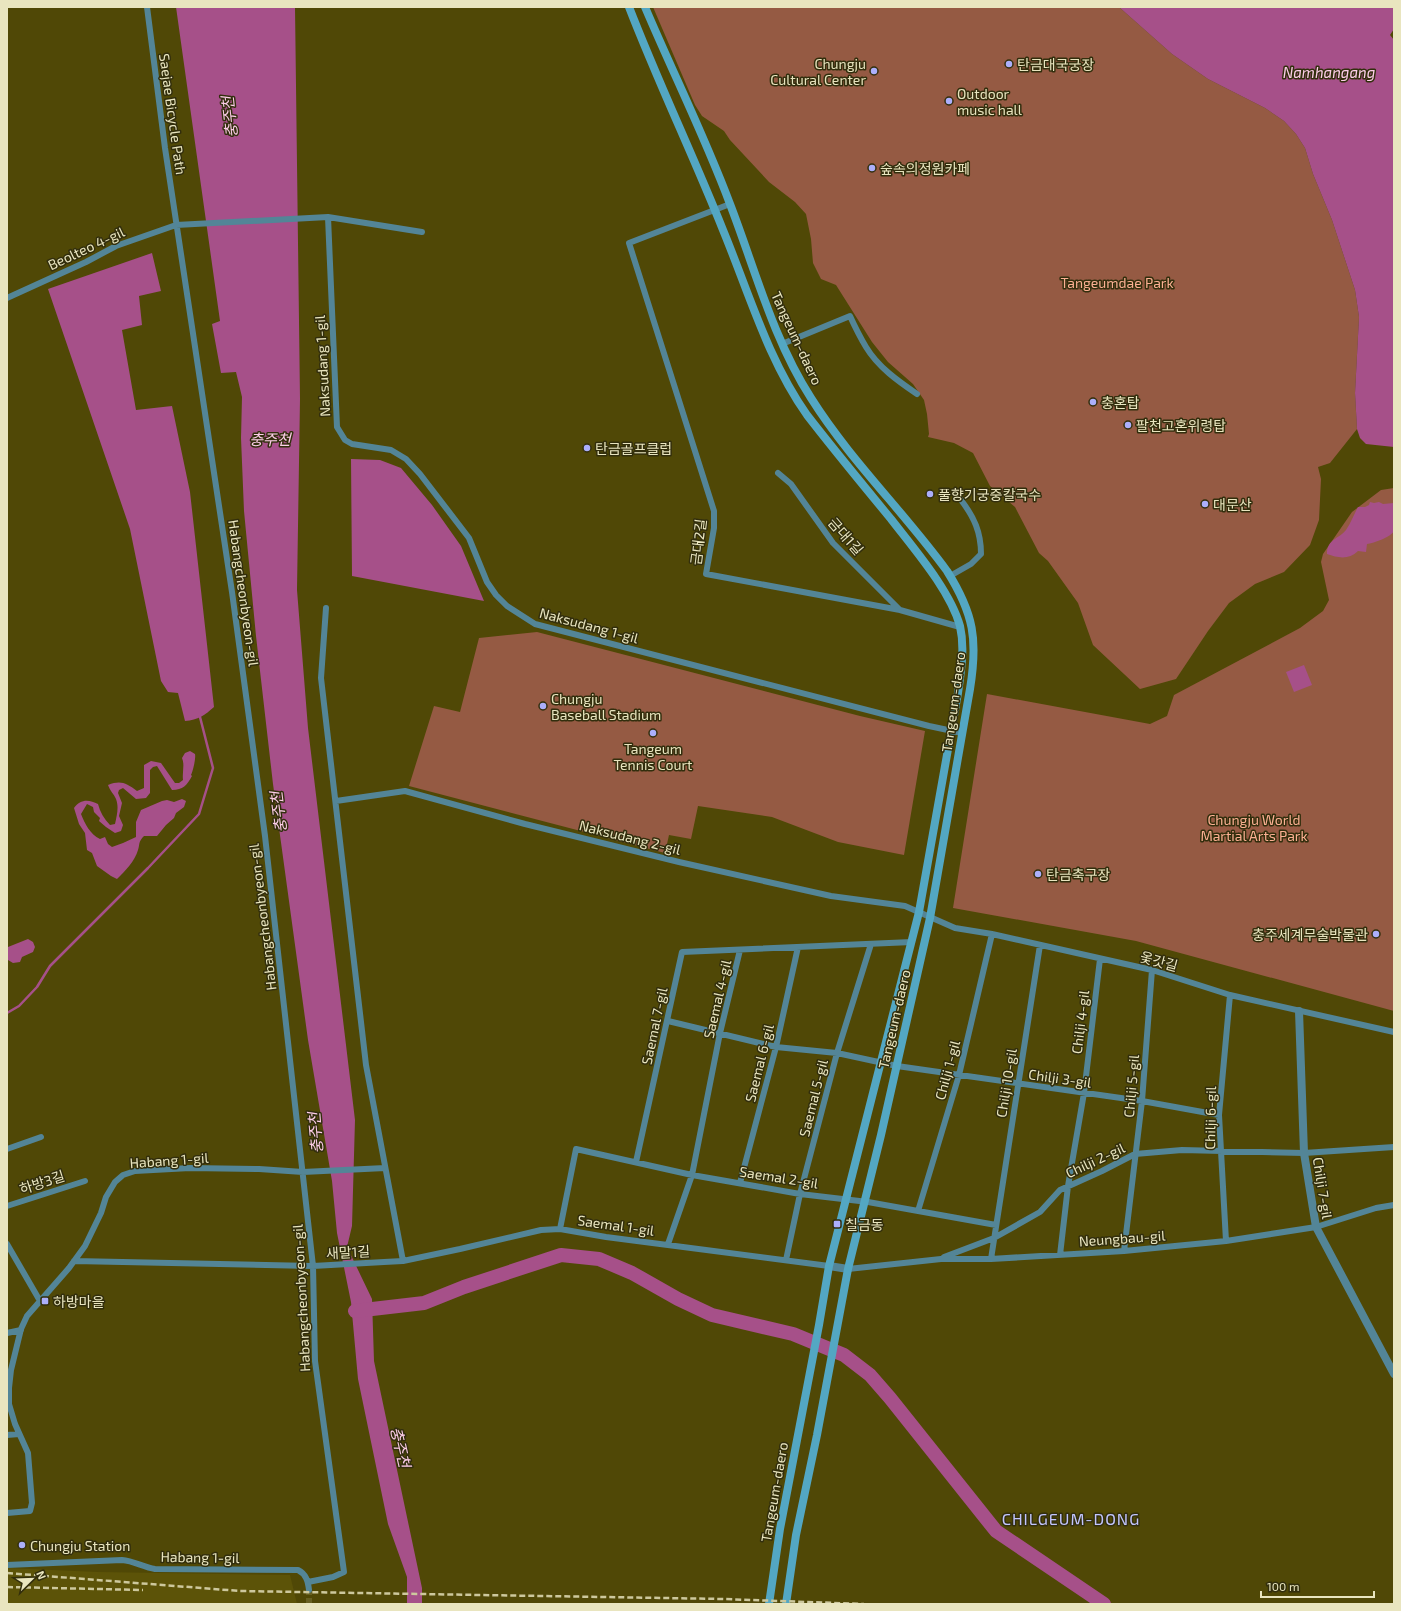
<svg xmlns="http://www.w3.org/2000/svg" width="1401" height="1611" viewBox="0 0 1401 1611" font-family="'Exo 2','Noto Sans KR',sans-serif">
<rect width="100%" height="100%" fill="#504806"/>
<!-- built -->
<path fill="#5c5308" d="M7 1568 98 1572 290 1575 297 1604H7Z"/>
<!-- green -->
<path fill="#955a43" d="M653 7H1119L1172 54 1208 79 1265 108 1284 121 1296 134 1305 148 1313 174 1332 220 1355 290 1359 317 1355 393 1357 429 1330 463 1318 467 1321 479 1319 520 1310 545 1284 572 1255 584 1229 603 1208 631 1176 679 1140 689 1093 645 1078 603 1048 561 1039 553 1015 507 990 486 973 453 954 443 928 437 929 434 927 414 924 400 913 384 888 362 872 342 836 285 821 279 813 263 811 239 806 214 795 202 769 182 730 140 724 131 702 116 695 105Z
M1394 488V1011L1136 941 953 908 987 694 1150 724 1167 716 1174 695 1300 628 1323 611 1329 600 1321 562 1323 554 1352 512 1381 490Z
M537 632 860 716 925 731 904 855 838 842 772 817 698 806 691 839 669 835 665 853 409 786 434 706 460 712 479 638Z"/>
<!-- water -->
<path fill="#a65089" d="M176 7H295L300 399 297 590 308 728 355 1120 352 1226 347 1247 372 1299 374 1361 422 1588V1604H407V1577L388 1524 358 1379 351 1302 337 1233 332 1181 308 1040 273 784 256 636 244 511 241 438 242 397 236 372 221 373 212 324 220 321Z
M1119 7H1394V29L1390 35 1394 40V447L1366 444 1360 438 1357 429 1355 393 1359 317 1355 290 1332 220 1313 174 1305 148 1296 134 1284 121 1265 108 1208 79 1172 54Z
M152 253 161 291 139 296 142 325 122 330 136 410 172 406 190 492 214 707C205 715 198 720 185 721L178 693 168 692 161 681 130 529 48 289Z
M351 459 380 460 401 468 432 505 461 546 484 601 352 576Z
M1370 502 1374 503 1379 502 1383 504 1394 503V531C1391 537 1374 543 1367 544L1366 552 1358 551C1349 560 1338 558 1327 554 1327 539 1339 539 1346 530 1351 523 1354 514 1358 507H1365L1369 505Z
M1304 665 1312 685 1294 692 1286 672Z
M190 751 195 754C196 758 193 771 191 775L192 776C187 785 183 790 172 790L157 766 153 767 150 770V793L146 798 136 799 123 788 119 790 118 793 122 803 119 816 123 825 121 831 115 833 106 827 99 821 100 818 94 812 93 807 87 804 81 814C85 824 90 834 100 839L105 837 108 844 112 847 123 843 136 837V822L141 810 162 801 167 800 174 802 182 799 186 801 184 807 176 813 174 818 166 825 157 836H144C138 842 140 844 138 850 135 861 125 871 117 879L111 876 97 866 92 853 87 850 85 833 79 824 74 808C80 799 89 799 98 804 100 812 104 819 110 825L115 824C117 815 119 807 116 799 114 794 110 791 108 785 121 780 126 783 137 791L144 788V765L151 761 161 763 175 783H179L183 780C182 772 185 765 182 758L185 753Z
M28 939 33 942 35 947 33 952 22 957 20 962 13 963 8 960V947Z"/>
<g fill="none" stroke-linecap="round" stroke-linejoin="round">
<!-- stream -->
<path stroke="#a65089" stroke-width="2.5" d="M7 1013 19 1006 37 987 50 966 148 868 199 814 213 768 200 717"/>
<!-- river -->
<path stroke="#a65089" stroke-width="14" d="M355 1311 424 1303 464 1287 561 1255 599 1259 632 1273 678 1299 712 1315 793 1334 844 1355 870 1375 890 1398 996 1531 1104 1604"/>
<!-- minor-tunnel -->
<path stroke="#676022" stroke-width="6" stroke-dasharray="6 3" stroke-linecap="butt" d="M309 1604V1590"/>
<!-- minor -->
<path stroke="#538597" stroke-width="6" d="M147 7 165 148 232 592 265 836 313 1266 315 1361 344 1572 333 1577 308 1582
M730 204 629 243 714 511V528L706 574 900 610 960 627
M328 217 337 427 345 440 352 444 391 450 406 459 420 474 469 538 487 582 496 595 507 606 535 624 929 726 962 733
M7 298 86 262 116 246 176 225 328 217 422 232
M782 344 850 316C855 327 860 337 866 347 878 367 898 381 917 394
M778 473 791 484 833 543 900 610
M950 576 971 564 981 554C981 532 974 517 961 500
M326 608 321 678 366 1065 403 1261
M336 801 405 791 525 824 679 862 831 896 905 906 955 928 992 934 1152 970 1230 995 1394 1032
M668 1021 776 1047 837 1053 897 1066 1142 1101 1219 1115
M7 1149 41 1137
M636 1162 682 952 912 942
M740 1183 776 1047 798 947
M7 1206 85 1181
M918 1211 959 1075 992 934
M560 1229 576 1149 692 1175 800 1194 868 1202 996 1225
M1226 1241 1219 1115 1230 995
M7 1244 40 1301
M668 1244 692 1175 720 1033 740 950
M1124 1251 1142 1101 1152 970
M1060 1255 1068 1186 1084 1093 1100 959
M944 1257 994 1238 1040 1212 1060 1190 1102 1171 1135 1154 1182 1150 1304 1153 1394 1147
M991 1259 1040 945
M786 1260 800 1194 837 1053 871 944
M74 1261 313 1266 384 1262 403 1261 460 1249 541 1230 560 1229 606 1237 829 1266
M848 1269 941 1259H991L1124 1251 1226 1241 1316 1227 1376 1208 1394 1205
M7 1333 21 1330
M7 1435 19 1434
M7 1513 30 1511 32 1503 28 1453 15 1424 9 1404V1388L11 1370 21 1329 27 1316 69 1268 85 1246 101 1213 106 1197 115 1182 123 1175 135 1171 190 1168 259 1169 303 1172 385 1168
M7 1565 122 1560C134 1561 143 1567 155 1569L298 1570C306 1574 308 1581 309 1590"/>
<!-- tertiary -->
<path stroke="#538597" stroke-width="8" d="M1299 1011 1304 1153 1316 1227 1394 1374
M829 1266 848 1269"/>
<!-- secondary -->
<path stroke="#53a7c3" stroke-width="8" d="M629 7C658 82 693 155 723 230 749 293 768 360 807 415 834 450 863 485 891 519 914 549 950 590 960 626 965 648 961 671 958 693L919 912 829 1266 819 1325 780 1529 769 1604
M645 7C673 73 705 137 730 204 755 269 773 339 811 398 850 460 904 512 947 571 974 614 978 640 970 689L930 918 881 1135 848 1269 817 1435 796 1535 786 1604"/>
<!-- rail -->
<path stroke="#cdc89d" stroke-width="2.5" stroke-dasharray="6 3" stroke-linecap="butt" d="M7 1573 240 1591 723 1599 864 1604
M7 1587 143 1590"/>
</g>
<!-- markers -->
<g fill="#acaffb" stroke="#322e0d" stroke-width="1.5">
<circle cx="1009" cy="64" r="4"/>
<circle cx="874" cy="71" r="4"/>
<circle cx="949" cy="101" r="4"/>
<circle cx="872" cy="168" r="4"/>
<circle cx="1093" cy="402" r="4"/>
<circle cx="1128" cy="425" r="4"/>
<circle cx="587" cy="448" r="4"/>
<circle cx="930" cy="494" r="4"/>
<circle cx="1205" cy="504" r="4"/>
<circle cx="543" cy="706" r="4"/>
<circle cx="653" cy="733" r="4"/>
<circle cx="1038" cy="874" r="4"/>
<circle cx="1376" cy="934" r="4"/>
<rect x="833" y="1220" width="8" height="8" rx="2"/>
<rect x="41" y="1297" width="8" height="8" rx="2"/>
<circle cx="22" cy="1545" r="4"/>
</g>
<g text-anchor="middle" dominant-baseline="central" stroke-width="3" stroke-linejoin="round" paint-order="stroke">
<!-- poi labels -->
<g font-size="14" fill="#e9e5bf" stroke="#322e0d" text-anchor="start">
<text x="866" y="63" text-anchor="end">Chungju<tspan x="866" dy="16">Cultural Center</tspan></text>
<text x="1017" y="64">탄금대국궁장</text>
<text x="957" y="93">Outdoor<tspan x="957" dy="16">music hall</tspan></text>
<text x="880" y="168">숲속의정원카페</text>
<text x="1101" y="402">충혼탑</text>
<text x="1136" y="425">팔천고혼위령탑</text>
<text x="595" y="448">탄금골프클럽</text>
<text x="938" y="494">풀향기궁중칼국수</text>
<text x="1213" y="504">대문산</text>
<text x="551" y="698">Chungju<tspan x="551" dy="16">Baseball Stadium</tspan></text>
<text x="653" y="748" text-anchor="middle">Tangeum<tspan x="653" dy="16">Tennis Court</tspan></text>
<text x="1046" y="874">탄금축구장</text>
<text x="1368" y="934" text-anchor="end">충주세계무술박물관</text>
<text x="845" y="1224">칠금동</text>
<text x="53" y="1301">하방마을</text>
<text x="30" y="1545">Chungju Station</text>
</g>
<!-- street labels -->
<g font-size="14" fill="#e9e5bf" stroke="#322e0d">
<text transform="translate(173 114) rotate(82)">Saejae Bicycle Path</text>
<text transform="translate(86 248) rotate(-25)">Beolteo 4-gil</text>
<text transform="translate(797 338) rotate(65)">Tangeum-daero</text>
<text transform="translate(322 366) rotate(-93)">Naksudang 1-gil</text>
<text transform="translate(846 536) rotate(49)">금대1길</text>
<text transform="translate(698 542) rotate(-83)">금대2길</text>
<text transform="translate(244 593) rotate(82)">Habangcheonbyeon-gil</text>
<text transform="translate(589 625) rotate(15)">Naksudang 1-gil</text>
<text transform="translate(953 702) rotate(-82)">Tangeum-daero</text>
<text transform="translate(630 837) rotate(14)">Naksudang 2-gil</text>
<text transform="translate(262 917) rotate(-97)">Habangcheonbyeon-gil</text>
<text transform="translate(1159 961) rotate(15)">옻갓길</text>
<text transform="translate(717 999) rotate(-77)">Saemal 4-gil</text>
<text transform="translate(894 1019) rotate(-77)">Tangeum-daero</text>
<text transform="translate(1080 1022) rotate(-83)">Chilji 4-gil</text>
<text transform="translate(654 1026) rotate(-78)">Saemal 7-gil</text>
<text transform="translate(759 1063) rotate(-76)">Saemal 6-gil</text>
<text transform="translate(947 1070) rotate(-75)">Chilji 1-gil</text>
<text transform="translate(1060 1078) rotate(8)">Chilji 3-gil</text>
<text transform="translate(1006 1083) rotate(-81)">Chilji 10-gil</text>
<text transform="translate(1131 1086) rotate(-85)">Chilji 5-gil</text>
<text transform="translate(813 1098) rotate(-76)">Saemal 5-gil</text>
<text transform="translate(1210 1118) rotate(-89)">Chilji 6-gil</text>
<text transform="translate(169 1160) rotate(-4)">Habang 1-gil</text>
<text transform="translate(1095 1160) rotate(-25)">Chilji 2-gil</text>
<text transform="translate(779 1177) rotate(9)">Saemal 2-gil</text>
<text transform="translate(42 1182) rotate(-18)">하방3길</text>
<text transform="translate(1323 1188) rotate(81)">Chilji 7-gil</text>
<text transform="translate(616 1225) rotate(8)">Saemal 1-gil</text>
<text transform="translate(1122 1238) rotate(-4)">Neungbau-gil</text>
<text transform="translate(348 1252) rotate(-3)">새말1길</text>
<text transform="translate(301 1298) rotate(-93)">Habangcheonbyeon-gil</text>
<text transform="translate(774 1492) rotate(-80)">Tangeum-daero</text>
<text transform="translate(200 1557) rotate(1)">Habang 1-gil</text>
</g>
<!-- park labels -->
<g font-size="14" fill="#fcb093" stroke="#322e0d">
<text x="1117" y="282">Tangeumdae Park</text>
<text x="1254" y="819">Chungju World<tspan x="1254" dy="16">Martial Arts Park</tspan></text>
</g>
<!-- water labels -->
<g font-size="15" font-style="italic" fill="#feceea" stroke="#322e0d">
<text x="1329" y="72">Namhangang</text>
<text transform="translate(229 117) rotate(-96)">충주천</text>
<text x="270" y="439">충주천</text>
<text transform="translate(278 812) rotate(-97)">충주천</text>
<text transform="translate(315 1133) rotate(-95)">충주천</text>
<text transform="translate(401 1447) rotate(77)">충주천</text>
</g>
<!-- quarter labels -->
<g font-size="16" letter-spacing="1" fill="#c2c5fe" stroke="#322e0d">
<text x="1071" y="1518">CHILGEUM-DONG</text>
</g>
</g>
<!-- border -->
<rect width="1401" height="1611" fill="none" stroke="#e9e5bf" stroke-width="16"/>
<!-- north arrow -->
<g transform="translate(32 1579) rotate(67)" stroke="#322e0d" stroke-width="3" paint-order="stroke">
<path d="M0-3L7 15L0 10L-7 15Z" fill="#e9e5bf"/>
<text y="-6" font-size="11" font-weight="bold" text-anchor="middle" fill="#e9e5bf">N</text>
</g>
<!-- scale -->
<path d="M1261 1591v6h113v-6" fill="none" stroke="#e9e5bf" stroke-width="2"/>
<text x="1267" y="1591" font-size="12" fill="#e9e5bf" stroke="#322e0d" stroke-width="3" paint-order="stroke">100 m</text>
</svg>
